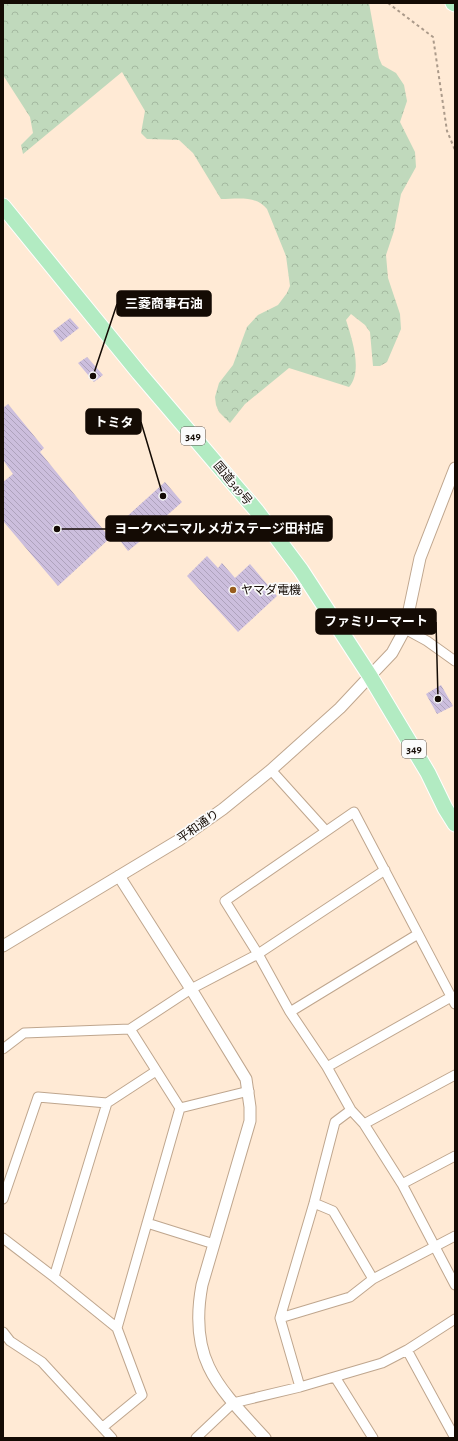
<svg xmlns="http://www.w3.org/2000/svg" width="458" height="1441" viewBox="0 0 458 1441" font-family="'Alegreya Sans','Noto Sans JP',sans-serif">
<defs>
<pattern id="forest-crowns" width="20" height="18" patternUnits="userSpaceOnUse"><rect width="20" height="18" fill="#c0d9bc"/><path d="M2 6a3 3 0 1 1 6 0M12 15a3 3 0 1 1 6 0" fill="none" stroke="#a4b9a0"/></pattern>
<pattern id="building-back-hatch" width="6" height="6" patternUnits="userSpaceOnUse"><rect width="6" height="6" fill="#ccbedd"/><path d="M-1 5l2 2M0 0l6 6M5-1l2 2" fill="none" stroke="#aea2bc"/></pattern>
</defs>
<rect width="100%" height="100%" fill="#ffead5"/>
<!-- forest -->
<path fill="url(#forest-crowns)" d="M3 3H369L379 58 382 65 396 73 404 85 407 101 400 122 415 152 416 167 401 194 394 231 386 255 388 278 400 314 401 329 387 362 380 366H373L370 332 365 325 351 314 346 320C352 339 363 371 349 387L289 368 245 404 230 423 219 412 216 405 215 397 219 383 233 365 247 327 258 315 278 305 287 293 290 286 286 256 267 209C256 195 237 199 221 199L193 153 179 140 147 139 141 133 145 111 122 72 23 154 21 145 33 133 30 117 3 75Z"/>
<!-- building -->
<path fill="url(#building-back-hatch)" d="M70 318 79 328 61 342 53 331Z
M87 357 103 375 94 382 78 363Z
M8 404 44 448 40 452 110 538 58 586 3 521V482L13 474 3 460V408Z
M165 482 182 502 163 519 165 521 128 551 112 530Z
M207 556 218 568 222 563 235 578 250 564 277 596 238 632 187 576Z
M441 685 453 706 437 714 426 694Z"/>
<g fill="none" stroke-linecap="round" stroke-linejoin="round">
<!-- minor casing -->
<g stroke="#bfa68e" stroke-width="11">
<path id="minor" d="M405 629 427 641 455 661
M271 770 326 831
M455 1004 354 812 225 901 258 954 290 1012 327 1067 351 1110 364 1124 402 1184 455 1285
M290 1012 418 934
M3 1049 24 1033 130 1029 191 989 258 954 385 870
M327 1067 451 997
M180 1108 249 1091
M364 1124 455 1075
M402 1184 455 1156
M3 1199 38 1097 107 1103 156 1071
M314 1203 333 1211 373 1279
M147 1223 214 1244
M3 1238 54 1277 117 1328 142 1395 103 1427
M54 1277 107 1103
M280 1318 350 1297 373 1279 455 1236
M117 1328 180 1108 130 1029
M3 1332 10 1341 42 1362 112 1438
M407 1350 455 1438
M335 1377 373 1438
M300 1387 280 1318 314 1203 335 1122 351 1110
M196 1438 233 1403 300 1387 382 1363 407 1350 455 1319"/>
</g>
<!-- tertiary casing -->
<g stroke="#bfa68e" stroke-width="13">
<path id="tertiary" d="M119 876 191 989 246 1079 250 1107V1121L202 1285C188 1360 218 1387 265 1438
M3 946 179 840 223 809 271 770 340 708 370 676 392 653 405 629 420 558 455 468"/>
</g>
<!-- trunk casing -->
<g stroke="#fff" stroke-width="17">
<path id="trunk" d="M453 3 455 4
M3 206 139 373 256 510 301 570 370 676 428 773 445 808 455 824"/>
</g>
<!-- path -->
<path stroke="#ab9a8a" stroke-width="2" stroke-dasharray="3 3" stroke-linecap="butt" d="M388 3 433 37 447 131 455 150"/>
<!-- minor -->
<use href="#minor" stroke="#fff" stroke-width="9"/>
<!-- tertiary -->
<use href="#tertiary" stroke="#fff" stroke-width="11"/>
<!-- trunk -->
<use href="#trunk" stroke="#b2ebc2" stroke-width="15"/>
</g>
<!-- markers -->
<circle fill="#995d1e" stroke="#fbfbfb" stroke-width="1.5" cx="233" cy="590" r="4"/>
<g text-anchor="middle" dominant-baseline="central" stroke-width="3.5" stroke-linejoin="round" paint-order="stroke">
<!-- shield labels -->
<g fill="#fbfbfb" stroke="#59534e" stroke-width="1">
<rect x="181" y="427" width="24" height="18" rx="3"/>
<rect x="402" y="740" width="24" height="18" rx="3"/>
</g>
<g font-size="11" font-weight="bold" fill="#140b04">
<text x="193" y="436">349</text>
<text x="414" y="749">349</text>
</g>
<!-- street labels -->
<g font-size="12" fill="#140b04" stroke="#fbfbfb">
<text transform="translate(233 483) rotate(50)">国道349号</text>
<text transform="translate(198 826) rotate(-35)">平和通り</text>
</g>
<!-- poi labels -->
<g font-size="12" fill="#140b04" stroke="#fbfbfb" text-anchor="start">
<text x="241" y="590">ヤマダ電機</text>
</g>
</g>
<!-- callouts -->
<path fill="none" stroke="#140b04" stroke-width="1.5" d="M93 376L117 304M163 496L141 422M57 529L106 529M438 699L436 622"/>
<g fill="#140b04" stroke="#fbfbfb" stroke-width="1.5">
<circle cx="93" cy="376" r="4"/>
<circle cx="163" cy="496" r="4"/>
<circle cx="57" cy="529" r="4"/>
<circle cx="438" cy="699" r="4"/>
</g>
<g fill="#140b04" stroke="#140b04" stroke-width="1.5">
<rect x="117" y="291" width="94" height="25" rx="4"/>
<rect x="86" y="409" width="55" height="25" rx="4"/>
<rect x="106" y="516" width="226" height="25" rx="4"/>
<rect x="316" y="609" width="120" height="25" rx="4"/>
</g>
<g font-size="13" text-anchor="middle" font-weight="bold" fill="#fff">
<text x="164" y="308">三菱商事石油</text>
<text x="114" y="427">トミタ</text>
<text x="219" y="533">ヨークベニマル メガステージ田村店</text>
<text x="376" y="626">ファミリーマート</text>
</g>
<!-- border -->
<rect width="458" height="1441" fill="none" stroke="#140b04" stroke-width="8"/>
</svg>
